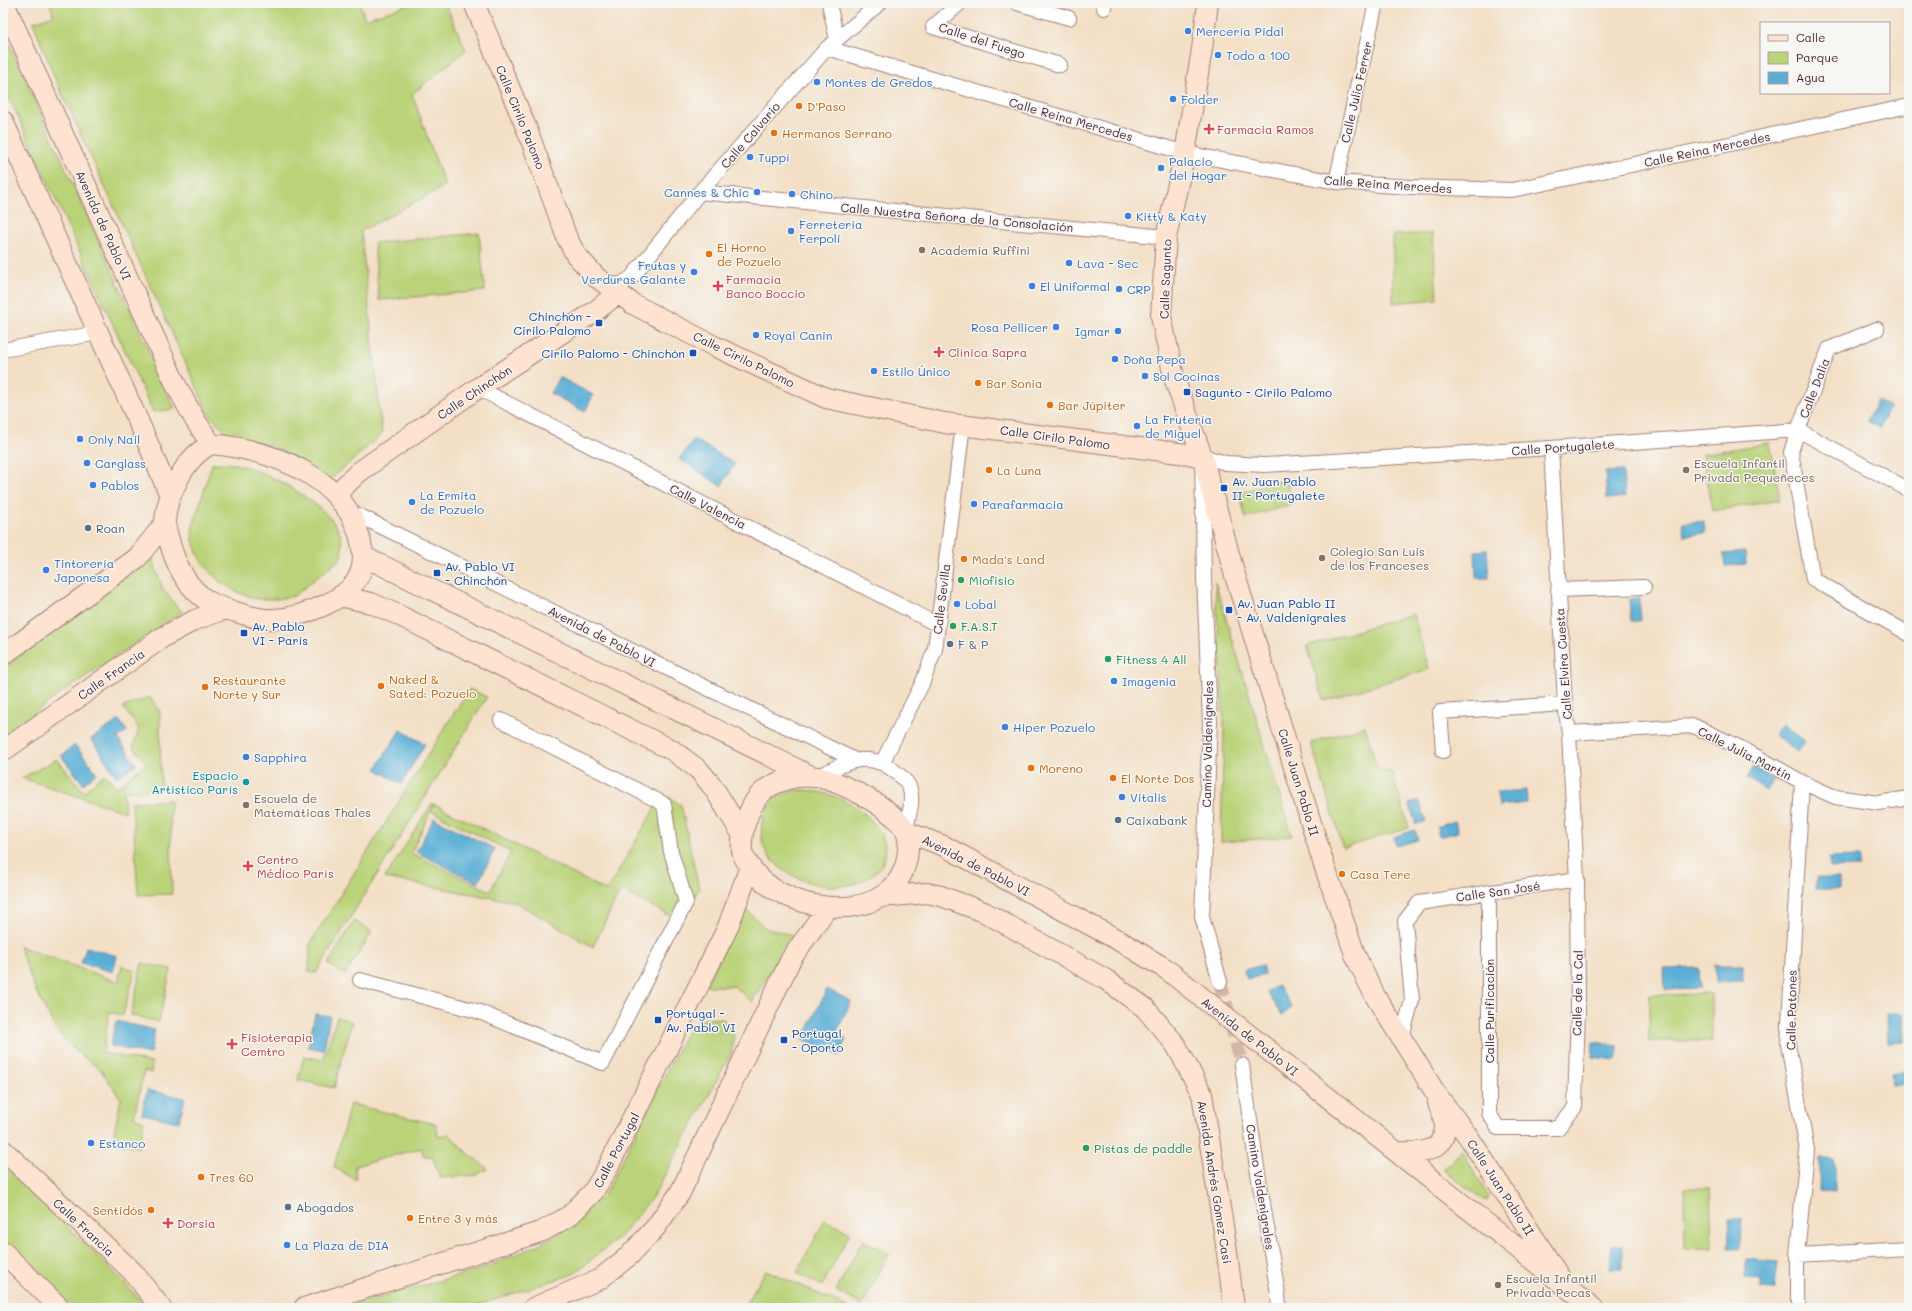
<svg xmlns="http://www.w3.org/2000/svg" width="1912" height="1311" viewBox="0 0 1912 1311" font-family="Mali,sans-serif">
<rect width="100%" height="100%" fill="#f6f6f2"/>
<filter id="ink" filterUnits="userSpaceOnUse"><feTurbulence type="fractalNoise" baseFrequency=".025" numOctaves="2"/><feDisplacementMap in="SourceGraphic" scale="8" xChannelSelector="R" yChannelSelector="G"/><feConvolveMatrix kernelMatrix="1 2 1 2 8 2 1 2 1" color-interpolation-filters="sRGB"/></filter>
<filter id="wash" filterUnits="userSpaceOnUse"><feTurbulence type="fractalNoise" baseFrequency=".012" numOctaves="4" result="noise"/><feDisplacementMap in="SourceGraphic" scale="16" xChannelSelector="R" yChannelSelector="G"/><feGaussianBlur stdDeviation="0.9" result="paint"/><feColorMatrix in="noise" values="0 0 0 0 0 0 0 0 0 0 0 0 0 0 0 0 0 1.4 0 .05"/><feComposite in="paint" operator="in"/></filter>
<g filter="url(#wash)">
<rect width="100%" height="100%" fill="#f3dfc5"/>
<!-- green -->
<path fill="#bad378" stroke="#827952" d="M49 3H360L365 19 413 3H445L466 50 412 94 445 186 361 231 382 434 329 481 298 460 272 446 230 436 210 416 53 74 33 22 54 15Z
M3 30 175 409 153 412 3 84Z
M479 233 485 291 379 300 374 243Z
M1433 233 1437 299 1393 303V235Z
M1770 443 1780 500 1712 511 1703 454Z
M218 463C225 463 232 463 239 465 268 472 323 502 338 529 343 538 342 548 341 558L294 596 277 599H258L237 592 220 582 200 560 193 541 192 529 212 464Z
M1286 479 1293 504 1246 518 1239 493Z
M152 557 163 590 182 612 61 693 3 736V668Z
M1215 582 1292 836 1221 842 1224 726Z
M1413 614 1429 669 1324 701 1307 646Z
M469 689 487 697 316 973 309 972 310 944Z
M150 697 160 712 161 789 123 792 125 812 22 778 57 759 84 792 104 774 117 787 147 763 133 747 139 729 123 707Z
M1365 726 1377 768 1392 773 1409 828 1343 848 1311 743Z
M796 790C828 789 866 805 881 834 886 845 888 855 881 866 875 874 864 881 854 884 826 891 792 881 772 860 756 843 758 813 777 798 782 794 789 792 796 790Z
M663 794 681 805 699 889 680 921 622 891 617 897 593 947 515 902 385 878 432 803 434 804 411 853 490 891 511 852 431 811 434 804 607 891Z
M170 800 172 894 138 895 132 802Z
M744 907 765 928 792 935 752 1002 734 986H706Z
M354 921 372 932 345 975 328 964Z
M19 946 118 982 122 965 135 971 123 1015 109 1012 103 1053 152 1063 151 1073 144 1071 134 1117 144 1121 139 1147 112 1142 121 1099 100 1069 80 1054 56 1030 35 989Z
M142 963 171 969 159 1022 131 1015Z
M1712 994V1041H1649V995Z
M337 1017 352 1022 334 1088 298 1080 304 1056 323 1060Z
M705 1018 723 1019 734 1035 731 1054 654 1195 621 1236 573 1274 470 1308H341L482 1269 540 1244 576 1222 606 1192 686 1033Z
M350 1104 436 1124 438 1137 449 1134 463 1149 488 1169 476 1175 440 1178 432 1156H424L421 1148 355 1166 356 1180 334 1167Z
M1461 1149 1489 1197 1486 1202 1442 1169 1451 1164Z
M3 1165 112 1270 142 1302 136 1308H73L3 1238Z
M1684 1188H1710L1712 1248 1685 1249Z
M825 1220 850 1233 822 1286 797 1273Z
M863 1240 889 1254 862 1305 836 1291Z
M766 1270 849 1308H743Z"/>
<!-- water -->
<path fill="#59aed5" stroke="#526680" d="M559 377 593 395 585 412 550 393Z
M1877 401 1890 407 1880 428 1867 421Z
M694 439 735 464 721 486 679 459Z
M1623 471 1625 497 1607 499 1605 472Z
M1704 521 1705 533 1684 536 1682 523Z
M1487 550 1489 578H1476L1475 551Z
M1745 552 1746 564 1725 566 1723 554Z
M1639 598 1641 621H1631L1629 599Z
M119 720 127 731 118 738 136 764 117 777 91 739Z
M1782 724 1805 741 1797 752 1774 735Z
M400 730 425 744 401 784 376 769Z
M75 745 97 773 83 784 61 756Z
M1754 767 1774 780 1766 791 1747 778Z
M1526 790 1527 803 1499 806 1497 792Z
M1419 801 1426 821 1416 824 1409 804Z
M434 818 495 849 478 883 416 852Z
M1455 821 1458 832 1439 837 1437 827Z
M1415 830 1418 840 1396 846 1394 837Z
M1859 857V867L1830 868 1829 858Z
M1816 878H1839V889H1816Z
M86 947 117 956 113 972 81 963Z
M1262 965 1265 975 1247 979 1244 970Z
M1715 965H1743V982H1716Z
M1699 968 1700 988 1665 989 1664 969Z
M1278 985 1292 1008 1282 1015 1267 992Z
M827 989 851 1001 836 1034 846 1039 839 1056 803 1039Z
M1887 1013H1903L1904 1042 1888 1043Z
M315 1014 330 1016 324 1050 308 1047Z
M116 1021 155 1030 150 1054 110 1046Z
M1593 1042 1618 1045 1617 1060 1592 1057Z
M1909 1071V1083L1892 1085 1891 1073Z
M147 1090 185 1098 179 1122 142 1114Z
M1820 1159H1835V1192L1819 1191Z
M1730 1218H1743L1740 1249 1728 1248Z
M1611 1246H1622V1268H1610Z
M1747 1259 1778 1262 1775 1289 1761 1288V1280L1745 1278Z"/>
</g>
<g filter="url(#ink)">
<g fill="none" stroke-linecap="round" stroke-linejoin="round">
<!-- street-tunnel -->
<path stroke="#d1b9a6" stroke-width="14" stroke-dasharray="14 7" stroke-linecap="butt" d="M1220 982 1242 1065"/>
<!-- street casing -->
<g stroke="#9e7f78" stroke-width="16">
<path id="street" d="M829 3 837 40
M960 3 933 27 1060 65
M1017 3 1069 18
M1104 8 1105 3
M827 48 1185 153 1336 182 1411 187 1512 190 1909 106
M1336 182 1376 3
M700 192 1166 237
M606 286 621 284 631 278 700 192 827 48 880 3
M1877 329 1829 349 1798 430 1791 452 1813 579 1909 634
M3 350 98 333
M478 388 938 625
M350 513 362 517 707 688 855 760
M1558 590 1644 587
M1569 733 1694 726 1745 750 1802 782 1835 797 1879 803 1909 798
M1443 751 1440 712 1565 704
M882 763 922 684 935 649 963 425
M818 777C845 762 869 749 897 773 902 777 909 783 910 790 914 802 908 817 906 829
M1489 892V1113L1498 1128H1558L1575 1107 1578 1009 1577 879 1569 733 1565 704 1551 448
M360 980 477 1011 603 1063 686 902 671 852 664 804 501 720
M1220 982 1202 917 1210 722 1204 577 1202 456 1226 463 1264 465 1551 448 1798 430 1909 490
M1402 1037 1412 1000 1405 921 1419 903 1577 879
M1242 1065 1256 1161 1278 1294 1279 1308
M1797 1255 1909 1249
M1797 1308V1255L1807 1150 1788 1044 1802 782"/>
</g>
<!-- secondary casing -->
<g stroke="#9e7f78" stroke-width="22">
<path id="secondary" d="M4 3 176 385 195 420 211 444
M474 3 528 132 567 238 576 255 596 277 633 304 714 346 826 398 945 423 1202 456
M1208 3 1202 49 1185 153 1166 237 1161 316 1174 378 1202 456 1234 572 1324 865 1356 957 1375 996 1435 1092 1470 1139 1564 1284
M3 121 144 434 170 496
M211 444C273 450 351 478 362 548 367 576 351 592 327 604 310 612 294 618 275 619 262 620 248 616 236 612 227 609 217 606 208 601 185 587 174 561 168 536 167 531 165 526 165 521 166 508 170 495 176 484 184 466 194 453 211 444Z
M336 494 359 472 478 388 594 312 617 294
M363 556 813 777
M340 596 371 603 394 613 672 750 699 770 713 787 742 834
M3 655 137 558 165 523
M3 751 163 637 195 620 225 609
M797 777C804 777 811 776 818 777 843 783 884 804 901 824 910 834 909 845 907 858 894 927 792 915 756 874 750 867 744 860 742 851 741 842 743 832 745 824 754 794 767 783 797 777Z
M907 832 944 846 1118 940 1166 969 1593 1308
M880 897 927 893 941 896 984 912 1105 979 1145 1008 1176 1045 1202 1094 1226 1245 1234 1308
M3 1150 133 1272 161 1308
M1398 1152C1418 1153 1443 1154 1445 1128 1445 1120 1440 1110 1438 1103
M3 1252 60 1308
M304 1308 543 1231 569 1216 593 1192 607 1169 727 929 750 867
M533 1308 600 1279 630 1255 655 1228 680 1193 791 959 827 908"/>
</g>
<!-- street -->
<use href="#street" stroke="#fff" stroke-width="14"/>
<!-- secondary -->
<use href="#secondary" stroke="#fee3d1" stroke-width="20"/>
</g>
</g>
<!-- markers -->
<g fill="#3f7fe0" stroke="#f6f6f2" stroke-width="1.5">
<circle cx="1188" cy="31" r="4"/>
<circle cx="1218" cy="55" r="4"/>
<circle cx="817" cy="82" r="4"/>
<circle cx="1173" cy="99" r="4"/>
<circle cx="750" cy="157" r="4"/>
<circle cx="1161" cy="168" r="4"/>
<circle cx="757" cy="192" r="4"/>
<circle cx="792" cy="194" r="4"/>
<circle cx="1128" cy="216" r="4"/>
<circle cx="791" cy="231" r="4"/>
<circle cx="1069" cy="263" r="4"/>
<circle cx="694" cy="272" r="4"/>
<circle cx="1032" cy="286" r="4"/>
<circle cx="1119" cy="289" r="4"/>
<circle cx="1056" cy="327" r="4"/>
<circle cx="1118" cy="331" r="4"/>
<circle cx="756" cy="335" r="4"/>
<circle cx="1115" cy="359" r="4"/>
<circle cx="874" cy="371" r="4"/>
<circle cx="1145" cy="376" r="4"/>
<circle cx="1137" cy="426" r="4"/>
<circle cx="80" cy="439" r="4"/>
<circle cx="87" cy="463" r="4"/>
<circle cx="93" cy="485" r="4"/>
<circle cx="412" cy="502" r="4"/>
<circle cx="974" cy="504" r="4"/>
<circle cx="46" cy="570" r="4"/>
<circle cx="957" cy="604" r="4"/>
<circle cx="1114" cy="681" r="4"/>
<circle cx="1005" cy="727" r="4"/>
<circle cx="246" cy="757" r="4"/>
<circle cx="1122" cy="797" r="4"/>
<circle cx="91" cy="1143" r="4"/>
<circle cx="287" cy="1245" r="4"/>
</g>
<g fill="#e8710a" stroke="#f6f6f2" stroke-width="1.5">
<circle cx="799" cy="106" r="4"/>
<circle cx="774" cy="133" r="4"/>
<circle cx="709" cy="254" r="4"/>
<circle cx="978" cy="383" r="4"/>
<circle cx="1050" cy="405" r="4"/>
<circle cx="989" cy="470" r="4"/>
<circle cx="964" cy="559" r="4"/>
<circle cx="381" cy="686" r="4"/>
<circle cx="205" cy="687" r="4"/>
<circle cx="1031" cy="768" r="4"/>
<circle cx="1113" cy="778" r="4"/>
<circle cx="1342" cy="874" r="4"/>
<circle cx="201" cy="1177" r="4"/>
<circle cx="151" cy="1210" r="4"/>
<circle cx="410" cy="1218" r="4"/>
</g>
<g fill="#e0444e" stroke="#f6f6f2" stroke-width="1.5">
<path d="M1207 123h4v4h4v4h-4v4h-4v-4h-4v-4h4z"/>
<path d="M716 280h4v4h4v4h-4v4h-4v-4h-4v-4h4z"/>
<path d="M937 346h4v4h4v4h-4v4h-4v-4h-4v-4h4z"/>
<path d="M246 860h4v4h4v4h-4v4h-4v-4h-4v-4h4z"/>
<path d="M230 1038h4v4h4v4h-4v4h-4v-4h-4v-4h4z"/>
<path d="M166 1217h4v4h4v4h-4v4h-4v-4h-4v-4h4z"/>
</g>
<g fill="#8d6e63" stroke="#f6f6f2" stroke-width="1.5">
<circle cx="922" cy="250" r="4"/>
<circle cx="1686" cy="470" r="4"/>
<circle cx="1322" cy="558" r="4"/>
<circle cx="246" cy="805" r="4"/>
<circle cx="1498" cy="1285" r="4"/>
</g>
<g fill="#1a4fb4" stroke="#f6f6f2" stroke-width="1.5">
<rect x="595" y="319" width="8" height="8" rx="2"/>
<rect x="689" y="349" width="8" height="8" rx="2"/>
<rect x="1183" y="388" width="8" height="8" rx="2"/>
<rect x="1220" y="484" width="8" height="8" rx="2"/>
<rect x="433" y="569" width="8" height="8" rx="2"/>
<rect x="1225" y="606" width="8" height="8" rx="2"/>
<rect x="240" y="629" width="8" height="8" rx="2"/>
<rect x="654" y="1016" width="8" height="8" rx="2"/>
<rect x="780" y="1036" width="8" height="8" rx="2"/>
</g>
<g fill="#5c6f8a" stroke="#f6f6f2" stroke-width="1.5">
<circle cx="88" cy="528" r="4"/>
<circle cx="950" cy="644" r="4"/>
<circle cx="1118" cy="820" r="4"/>
<circle cx="288" cy="1207" r="4"/>
</g>
<g fill="#2e9e5b" stroke="#f6f6f2" stroke-width="1.5">
<circle cx="961" cy="580" r="4"/>
<circle cx="953" cy="626" r="4"/>
<circle cx="1108" cy="659" r="4"/>
<circle cx="1086" cy="1148" r="4"/>
</g>
<circle fill="#0f9aa8" stroke="#f6f6f2" stroke-width="1.5" cx="246" cy="782" r="4"/>
<g text-anchor="middle" dominant-baseline="central" stroke-width="3" stroke-linejoin="round" paint-order="stroke">
<!-- shop labels -->
<g font-size="12" fill="#366cbe" stroke="#f6f6f2" text-anchor="start">
<text x="1196" y="31">Mercería Pidal</text>
<text x="1226" y="55">Todo a 100</text>
<text x="825" y="82">Montes de Gredos</text>
<text x="1181" y="99">Folder</text>
<text x="758" y="157">Tuppí</text>
<text x="1169" y="161">Palacio<tspan x="1169" dy="14">del Hogar</tspan></text>
<text x="749" y="192" text-anchor="end">Cannes &amp; Chic</text>
<text x="800" y="194">Chino</text>
<text x="1136" y="216">Kitty &amp; Katy</text>
<text x="799" y="224">Ferretería<tspan x="799" dy="14">Ferpoli</tspan></text>
<text x="1077" y="263">Lava - Sec</text>
<text x="686" y="265" text-anchor="end">Frutas y<tspan x="686" dy="14">Verduras Galante</tspan></text>
<text x="1040" y="286">El Uniformal</text>
<text x="1127" y="289">CRP</text>
<text x="1048" y="327" text-anchor="end">Rosa Pellicer</text>
<text x="1110" y="331" text-anchor="end">Igmar</text>
<text x="764" y="335">Royal Canin</text>
<text x="1123" y="359">Doña Pepa</text>
<text x="882" y="371">Estilo Único</text>
<text x="1153" y="376">Sol Cocinas</text>
<text x="1145" y="419">La Frutería<tspan x="1145" dy="14">de Miguel</tspan></text>
<text x="88" y="439">Only Nail</text>
<text x="95" y="463">Carglass</text>
<text x="101" y="485">Pablos</text>
<text x="420" y="495">La Ermita<tspan x="420" dy="14">de Pozuelo</tspan></text>
<text x="982" y="504">Parafarmacia</text>
<text x="54" y="563">Tintorería<tspan x="54" dy="14">Japonesa</tspan></text>
<text x="965" y="604">Lobal</text>
<text x="1122" y="681">Imagenia</text>
<text x="1013" y="727">Hiper Pozuelo</text>
<text x="254" y="757">Sapphira</text>
<text x="1130" y="797">Vitalis</text>
<text x="99" y="1143">Estanco</text>
<text x="295" y="1245">La Plaza de DIA</text>
</g>
<!-- street labels -->
<g font-size="12" fill="#4a1f2b" stroke="#f6f6f2">
<text transform="translate(982 40) rotate(18)">Calle del Fuego</text>
<text transform="translate(1356 92) rotate(-77)">Calle Julio Ferrer</text>
<text transform="translate(521 117) rotate(68)">Calle Cirilo Palomo</text>
<text transform="translate(1071 119) rotate(16)">Calle Reina Mercedes</text>
<text transform="translate(750 135) rotate(-49)">Calle Calvario</text>
<text transform="translate(1707 149) rotate(-12)">Calle Reina Mercedes</text>
<text transform="translate(1388 184) rotate(4)">Calle Reina Mercedes</text>
<text transform="translate(957 217) rotate(5)">Calle Nuestra Señora de la Consolación</text>
<text transform="translate(104 225) rotate(66)">Avenida de Pablo VI</text>
<text transform="translate(1165 279) rotate(-88)">Calle Sagunto</text>
<text transform="translate(744 359) rotate(26)">Calle Cirilo Palomo</text>
<text transform="translate(1814 388) rotate(-69)">Calle Dalia</text>
<text transform="translate(474 392) rotate(-34)">Calle Chinchón</text>
<text transform="translate(1055 437) rotate(8)">Calle Cirilo Palomo</text>
<text transform="translate(1563 447) rotate(-4)">Calle Portugalete</text>
<text transform="translate(708 506) rotate(27)">Calle Valencia</text>
<text transform="translate(941 599) rotate(-83)">Calle Sevilla</text>
<text transform="translate(602 636) rotate(27)">Avenida de Pablo VI</text>
<text transform="translate(1563 664) rotate(-94)">Calle Elvira Cuesta</text>
<text transform="translate(111 674) rotate(-35)">Calle Francia</text>
<text transform="translate(1207 744) rotate(-89)">Camino Valdenigrales</text>
<text transform="translate(1745 753) rotate(27)">Calle Julia Martín</text>
<text transform="translate(1299 782) rotate(73)">Calle Juan Pablo II</text>
<text transform="translate(976 865) rotate(27)">Avenida de Pablo VI</text>
<text transform="translate(1498 891) rotate(-8)">Calle San José</text>
<text transform="translate(1577 993) rotate(-89)">Calle de la Cal</text>
<text transform="translate(1791 1010) rotate(-89)">Calle Patones</text>
<text transform="translate(1489 1011) rotate(-90)">Calle Purificación</text>
<text transform="translate(1250 1036) rotate(38)">Avenida de Pablo VI</text>
<text transform="translate(616 1150) rotate(-62)">Calle Portugal</text>
<text transform="translate(1215 1182) rotate(81)">Avenida Andrés Gómez Casi</text>
<text transform="translate(1261 1187) rotate(81)">Camino Valdenigrales</text>
<text transform="translate(1501 1187) rotate(57)">Calle Juan Pablo II</text>
<text transform="translate(84 1227) rotate(43)">Calle Francia</text>
</g>
<!-- food labels -->
<g font-size="12" fill="#c56008" stroke="#f6f6f2" text-anchor="start">
<text x="807" y="106">D'Paso</text>
<text x="782" y="133">Hermanos Serrano</text>
<text x="717" y="247">El Horno<tspan x="717" dy="14">de Pozuelo</tspan></text>
<text x="986" y="383">Bar Sonia</text>
<text x="1058" y="405">Bar Júpiter</text>
<text x="997" y="470">La Luna</text>
<text x="972" y="559">Mada's Land</text>
<text x="389" y="679">Naked &amp;<tspan x="389" dy="14">Sated: Pozuelo</tspan></text>
<text x="213" y="680">Restaurante<tspan x="213" dy="14">Norte y Sur</tspan></text>
<text x="1039" y="768">Moreno</text>
<text x="1121" y="778">El Norte Dos</text>
<text x="1350" y="874">Casa Tere</text>
<text x="209" y="1177">Tres 60</text>
<text x="143" y="1210" text-anchor="end">Sentidós</text>
<text x="418" y="1218">Entre 3 y más</text>
</g>
<!-- health labels -->
<g font-size="12" fill="#be3a42" stroke="#f6f6f2" text-anchor="start">
<text x="1217" y="129">Farmacia Ramos</text>
<text x="726" y="279">Farmacia<tspan x="726" dy="14">Banco Boccio</tspan></text>
<text x="948" y="352">Clínica Sapra</text>
<text x="257" y="859">Centro<tspan x="257" dy="14">Médico París</tspan></text>
<text x="241" y="1037">Fisioterapia<tspan x="241" dy="14">Cemtro</tspan></text>
<text x="177" y="1223">Dorsia</text>
</g>
<!-- education labels -->
<g font-size="12" fill="#785e54" stroke="#f6f6f2" text-anchor="start">
<text x="930" y="250">Academia Ruffini</text>
<text x="1694" y="463">Escuela Infantil<tspan x="1694" dy="14">Privada Pequeñeces</tspan></text>
<text x="1330" y="551">Colegio San Luis<tspan x="1330" dy="14">de los Franceses</tspan></text>
<text x="254" y="798">Escuela de<tspan x="254" dy="14">Matemáticas Thales</tspan></text>
<text x="1506" y="1278">Escuela Infantil<tspan x="1506" dy="14">Privada Pecas</tspan></text>
</g>
<!-- transit labels -->
<g font-size="12" fill="#164399" stroke="#f6f6f2" text-anchor="start">
<text x="591" y="316" text-anchor="end">Chinchón -<tspan x="591" dy="14">Cirilo Palomo</tspan></text>
<text x="685" y="353" text-anchor="end">Cirilo Palomo - Chinchón</text>
<text x="1195" y="392">Sagunto - Cirilo Palomo</text>
<text x="1232" y="481">Av. Juan Pablo<tspan x="1232" dy="14">II - Portugalete</tspan></text>
<text x="445" y="566">Av. Pablo VI<tspan x="445" dy="14">- Chinchón</tspan></text>
<text x="1237" y="603">Av. Juan Pablo II<tspan x="1237" dy="14">- Av. Valdenigrales</tspan></text>
<text x="252" y="626">Av. Pablo<tspan x="252" dy="14">VI - París</tspan></text>
<text x="666" y="1013">Portugal -<tspan x="666" dy="14">Av. Pablo VI</tspan></text>
<text x="792" y="1033">Portugal<tspan x="792" dy="14">- Oporto</tspan></text>
</g>
<!-- service labels -->
<g font-size="12" fill="#4e5e75" stroke="#f6f6f2" text-anchor="start">
<text x="96" y="528">Roan</text>
<text x="958" y="644">F &amp; P</text>
<text x="1126" y="820">Caixabank</text>
<text x="296" y="1207">Abogados</text>
</g>
<!-- leisure labels -->
<g font-size="12" fill="#27864d" stroke="#f6f6f2" text-anchor="start">
<text x="969" y="580">Miofisio</text>
<text x="961" y="626">F.A.S.T</text>
<text x="1116" y="659">Fitness 4 All</text>
<text x="1094" y="1148">Pistas de paddle</text>
</g>
<!-- culture labels -->
<g font-size="12" fill="#0d838f" stroke="#f6f6f2" text-anchor="end">
<text x="238" y="775">Espacio<tspan x="238" dy="14">Artístico París</tspan></text>
</g>
</g>
<!-- margin -->
<rect width="1912" height="1311" fill="none" stroke="#f6f6f2" stroke-width="16"/>
<!-- legend -->
<rect x="1760" y="22" width="130" height="72" fill="#f6f6f2" stroke="#b1a0a2"/>
<rect x="1768" y="35" width="20" height="6" fill="#fee3d1" stroke="#b1a0a2"/>
<text x="1796" y="42" font-size="12" fill="#4a1f2b">Calle</text>
<rect x="1768" y="52" width="20" height="12" fill="#bad378" stroke="#b1a0a2"/>
<text x="1796" y="62" font-size="12" fill="#4a1f2b">Parque</text>
<rect x="1768" y="72" width="20" height="12" fill="#59aed5" stroke="#b1a0a2"/>
<text x="1796" y="82" font-size="12" fill="#4a1f2b">Agua</text>
</svg>
